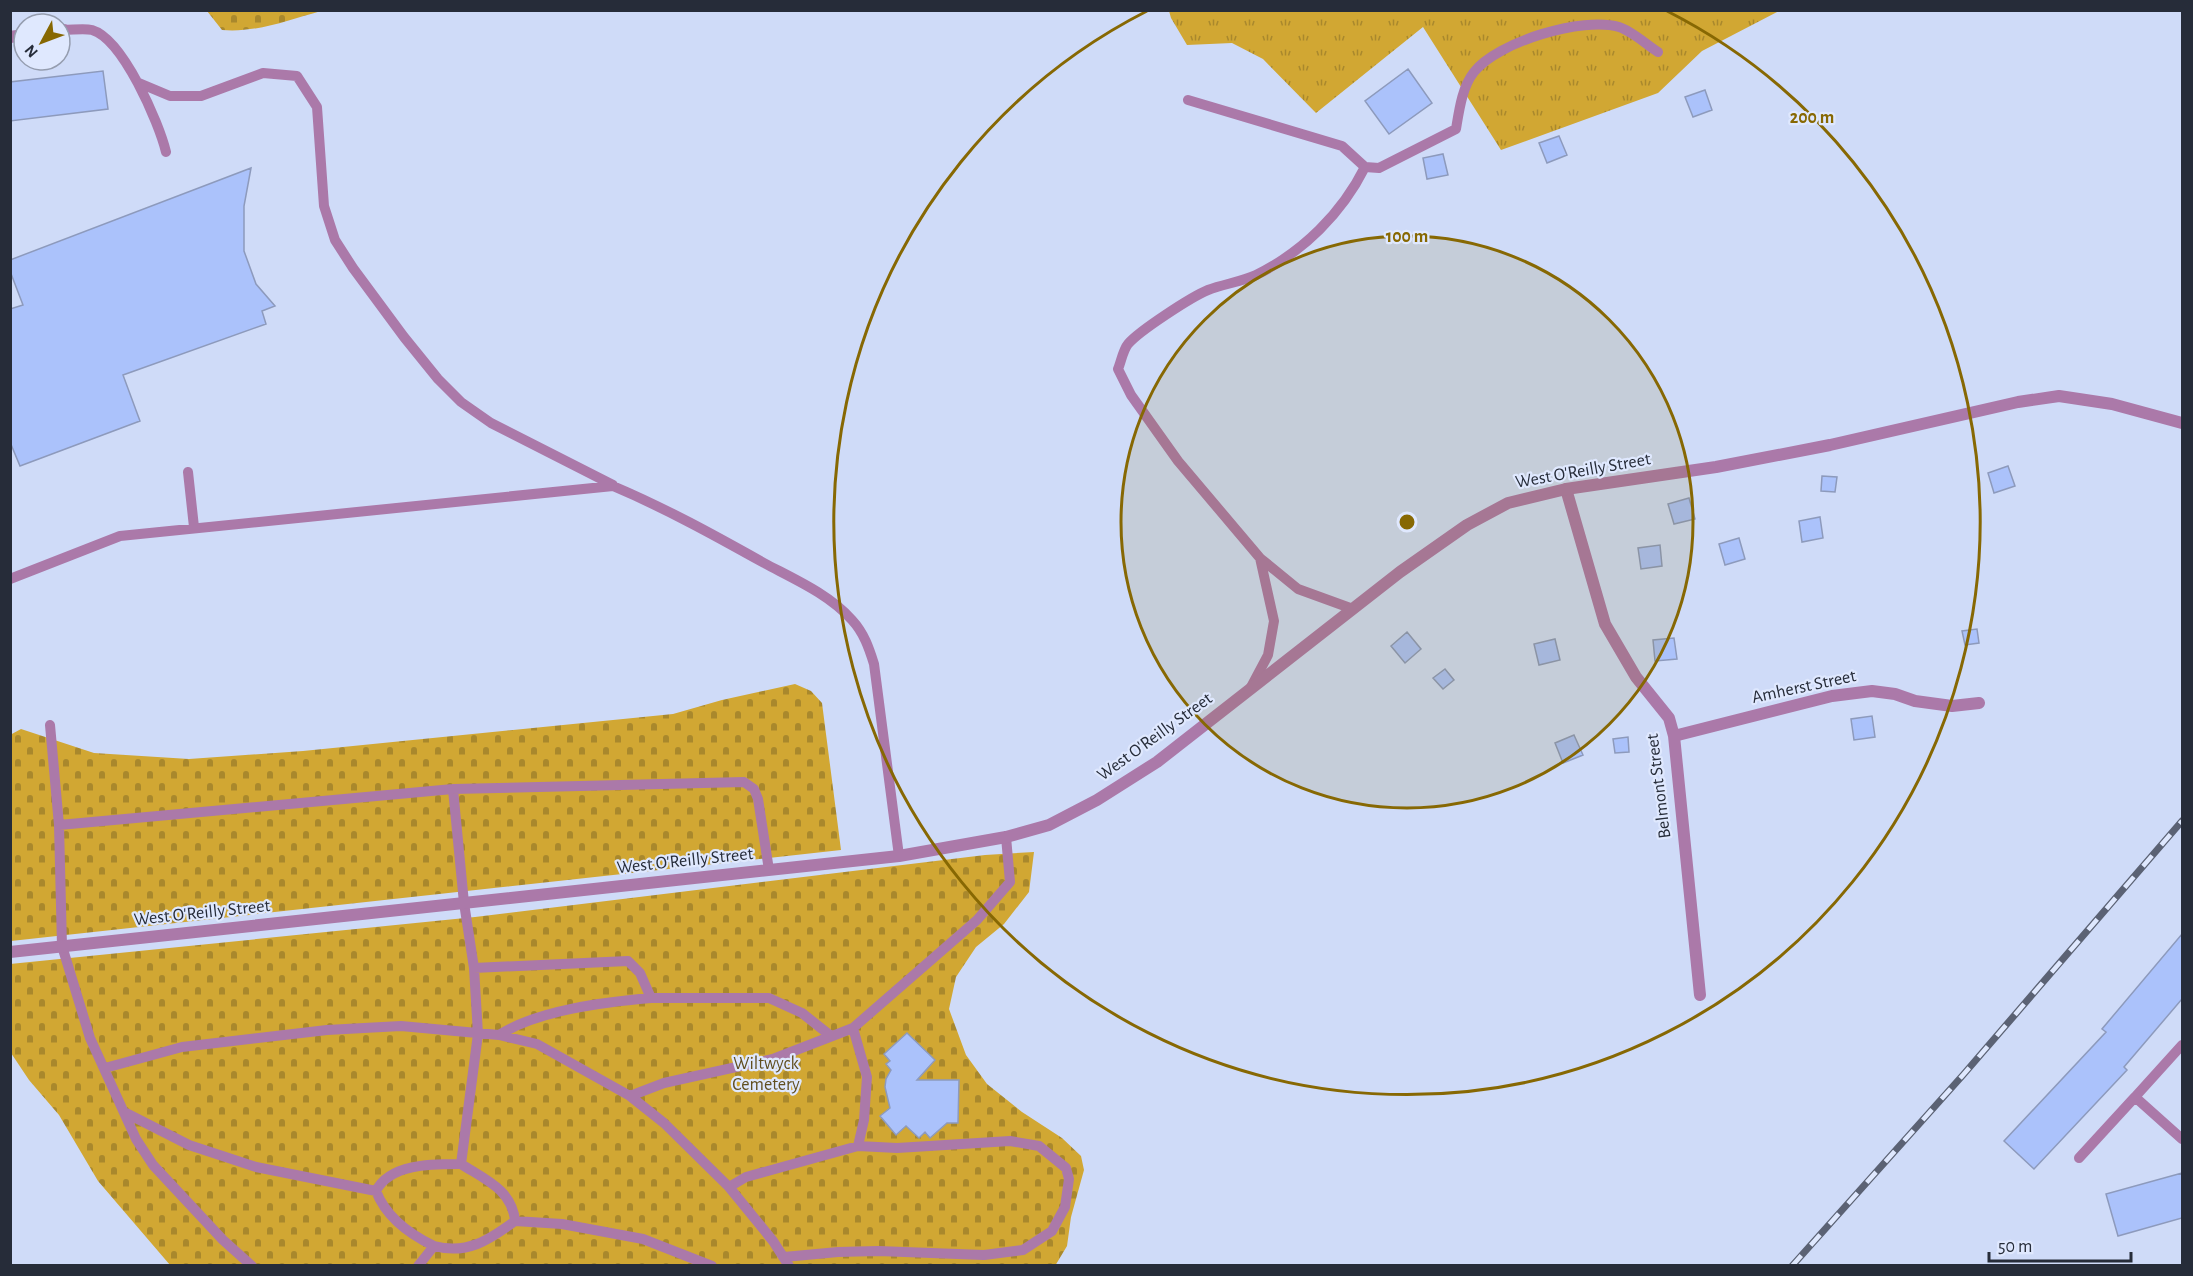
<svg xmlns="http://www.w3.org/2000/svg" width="2193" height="1276" viewBox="0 0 2193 1276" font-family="'Alegreya Sans',sans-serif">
<defs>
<pattern id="grass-tufts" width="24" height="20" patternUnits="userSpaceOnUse" patternTransform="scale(1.5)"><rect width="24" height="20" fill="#d1a733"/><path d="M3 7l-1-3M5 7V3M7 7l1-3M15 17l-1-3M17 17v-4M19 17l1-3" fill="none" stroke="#a9882c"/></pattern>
<pattern id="cemetery-stones" width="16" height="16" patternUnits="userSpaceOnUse" patternTransform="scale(1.5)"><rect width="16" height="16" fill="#d1a733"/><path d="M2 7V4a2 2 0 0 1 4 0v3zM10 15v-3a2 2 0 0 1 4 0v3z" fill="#a9882c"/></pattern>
</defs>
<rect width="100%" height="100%" fill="#cfdbf8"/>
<!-- grass -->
<path fill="url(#grass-tufts)" d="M1169 11H1779L1702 51 1658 93 1501 150 1423 27 1316 113 1263 59 1232 43 1187 45 1171 18Z"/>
<!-- cemetery -->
<path fill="url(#cemetery-stones)" d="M207 11H321C289 20 256 33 222 30Z
M795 684 811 691 822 703 841 850 11 941 10 735 21 729 94 753 189 759 303 751 673 714 722 700Z
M1034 852 1029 892 1004 924 976 947 956 977 949 1009 966 1055 987 1084 1022 1112 1062 1138 1081 1156 1084 1170 1071 1217 1067 1246 1055 1266 170 1265 98 1181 59 1115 29 1080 11 1053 10 964 475 917 985 855Z"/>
<!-- building -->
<path fill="#abc2fb" stroke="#8d9abc" stroke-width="1.5" d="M1408 69 1432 103 1389 134 1365 101Z
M103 71 108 109 10 121V82Z
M1705 90 1712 110 1693 117 1685 97Z
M1559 136 1567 155 1547 163 1539 143Z
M1443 154 1448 175 1427 179 1423 158Z
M251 168 244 206V251L256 284 275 306 262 311 266 324 123 375 140 421 20 466 10 442V309L23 305 10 271V260Z
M2008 466 2015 486 1994 493 1988 473Z
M1822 476 1837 477 1835 492 1821 491Z
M1689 498 1695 519 1674 524 1668 504Z
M1820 517 1823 538 1802 542 1799 521Z
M1739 538 1745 559 1725 565 1719 544Z
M1660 545 1662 566 1641 569 1638 548Z
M1977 629 1979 643 1965 645 1962 631Z
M1407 632 1421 649 1405 663 1391 646Z
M1674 638 1677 659 1655 661 1653 640Z
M1555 639 1560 660 1539 665 1534 644Z
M1445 669 1454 680 1443 689 1433 678Z
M1872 716 1875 737 1854 740 1851 719Z
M1574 735 1583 755 1563 763 1555 743Z
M1628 737 1629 752 1615 753 1613 739Z
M2182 934V999L2124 1067 2127 1070 2034 1169 2004 1141 2106 1032 2102 1029Z
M907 1033 935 1060 917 1080H959L958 1123H947L930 1138 925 1132 919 1138 906 1126 896 1135 880 1116 890 1108 885 1087 886 1079 891 1070 886 1064 890 1061 884 1054Z
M2182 1173V1218L2118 1236 2106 1194Z"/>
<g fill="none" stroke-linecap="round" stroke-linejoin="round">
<!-- service -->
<path stroke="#ab79a9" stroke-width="10" d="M64 30C73 30 84 28 92 30 123 39 159 123 166 152
M139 83 170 96H201L263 73 297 76 317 107 324 206 335 240 353 268 404 337 438 379 461 402 491 423 613 485
M1188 100 1342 146 1365 167C1342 213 1303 252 1256 275 1241 282 1223 284 1208 290 1191 297 1139 331 1128 344 1123 350 1121 362 1118 369L1131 395 1178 461 1260 558 1298 589 1353 609
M1365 167 1379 168 1456 129C1459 111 1462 87 1474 72 1497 42 1583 16 1619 27 1632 31 1647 45 1658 52
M188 472 194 527
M10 579 120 536 613 486C665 508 714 535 764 563 794 579 829 594 852 620 864 633 869 648 874 664L899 856
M1251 687 1268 655 1274 621 1260 558
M50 725 59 825
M453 789 464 903 474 968 478 1034 461 1164C486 1180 512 1190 515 1221L562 1224 643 1239 712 1266
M474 968 628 961 640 973 651 998H769L802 1013 831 1036
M853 1028 867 1077 864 1120 858 1146
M499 1035C538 1010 605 1002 651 998
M2182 1045 2135 1097 2182 1139
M105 1068 182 1047 327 1030 401 1026 499 1035 537 1044 630 1096 664 1123 729 1187 773 1241 789 1266
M630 1096 664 1083 773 1059 853 1028 977 920 1010 882 1006 837
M126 1113 189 1145 256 1167 376 1191C390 1163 434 1164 461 1164
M2079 1158 2135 1097
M729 1187 746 1177 858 1146 897 1148 1010 1141 1039 1146 1066 1168 1069 1179 1065 1207 1052 1231 1023 1250 984 1255 878 1251 838 1252 784 1257
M376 1191C386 1217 409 1234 434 1246
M252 1266 223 1240 153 1165 136 1139 90 1038 62 946 59 825 453 789 744 782 754 789 758 799 769 870
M418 1266 434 1246C467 1255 489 1240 515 1221"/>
<!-- minor -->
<path stroke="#ab79a9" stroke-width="12" d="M60 31 64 30
M10 37 24 35
M1566 489 1605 624 1636 677 1669 718 1674 736 1700 995
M1674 736 1832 696 1872 691 1895 694 1915 701 1952 706 1979 703"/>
<!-- tertiary -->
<path stroke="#ab79a9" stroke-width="12" d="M10 952 899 856 1006 837 1049 825 1097 800 1157 762 1400 572 1467 525 1508 503 1566 489 1716 467 1830 445 2018 402 2059 396 2112 404 2182 423"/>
<!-- rail casing -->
<g stroke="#5b6274" stroke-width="7">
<path id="rail" d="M1792 1266 1963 1075 2182 821"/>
</g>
<!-- rail -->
<use href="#rail" stroke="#dfe8fe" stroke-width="4.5" stroke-dasharray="14" stroke-linecap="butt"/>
</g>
<!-- distance rings -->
<circle cx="1407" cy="522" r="286" fill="#876803" fill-opacity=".12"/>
<g fill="none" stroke="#876803" stroke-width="3">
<circle cx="1407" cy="522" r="286"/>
<path d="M1667 11A573 573 0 1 1 1147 11"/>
</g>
<g text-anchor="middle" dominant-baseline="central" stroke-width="4.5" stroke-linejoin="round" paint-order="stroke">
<!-- street labels -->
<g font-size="18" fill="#262c39" stroke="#dfe8fe">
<text transform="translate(1583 471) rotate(-10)">West O'Reilly Street</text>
<text transform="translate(1804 687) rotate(-12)">Amherst Street</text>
<text transform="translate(1155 737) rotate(-36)">West O'Reilly Street</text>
<text transform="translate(1659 786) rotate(-97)">Belmont Street</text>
<text transform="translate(685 861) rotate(-6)">West O'Reilly Street</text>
<text transform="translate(202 913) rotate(-6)">West O'Reilly Street</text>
</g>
<!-- park labels -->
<g font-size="18" fill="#604e1f" stroke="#dfe8fe">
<text x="766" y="1064">Wiltwyck<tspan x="766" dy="21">Cemetery</tspan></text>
</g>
</g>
<circle cx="1407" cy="522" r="9" fill="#876803" stroke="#dfe8fe" stroke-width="3"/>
<g font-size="18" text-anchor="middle" font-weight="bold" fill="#876803" stroke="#dfe8fe" stroke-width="4.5" stroke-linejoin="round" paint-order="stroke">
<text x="1812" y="123">200 m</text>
<text x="1407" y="242">100 m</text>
</g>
<!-- border -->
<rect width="2193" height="1276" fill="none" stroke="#262c39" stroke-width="24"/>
<!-- north arrow -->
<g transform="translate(42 42) rotate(229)"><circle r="28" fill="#dfe8fe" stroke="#959daf" stroke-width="1.5"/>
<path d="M0-4.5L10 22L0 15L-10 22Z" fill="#876803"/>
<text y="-9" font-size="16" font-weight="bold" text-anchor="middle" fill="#262c39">N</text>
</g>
<!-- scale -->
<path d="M1989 1252v9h142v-9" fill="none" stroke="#262c39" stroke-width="3"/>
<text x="1998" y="1252" font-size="18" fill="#262c39" stroke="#dfe8fe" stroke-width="4.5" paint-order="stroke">50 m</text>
</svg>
